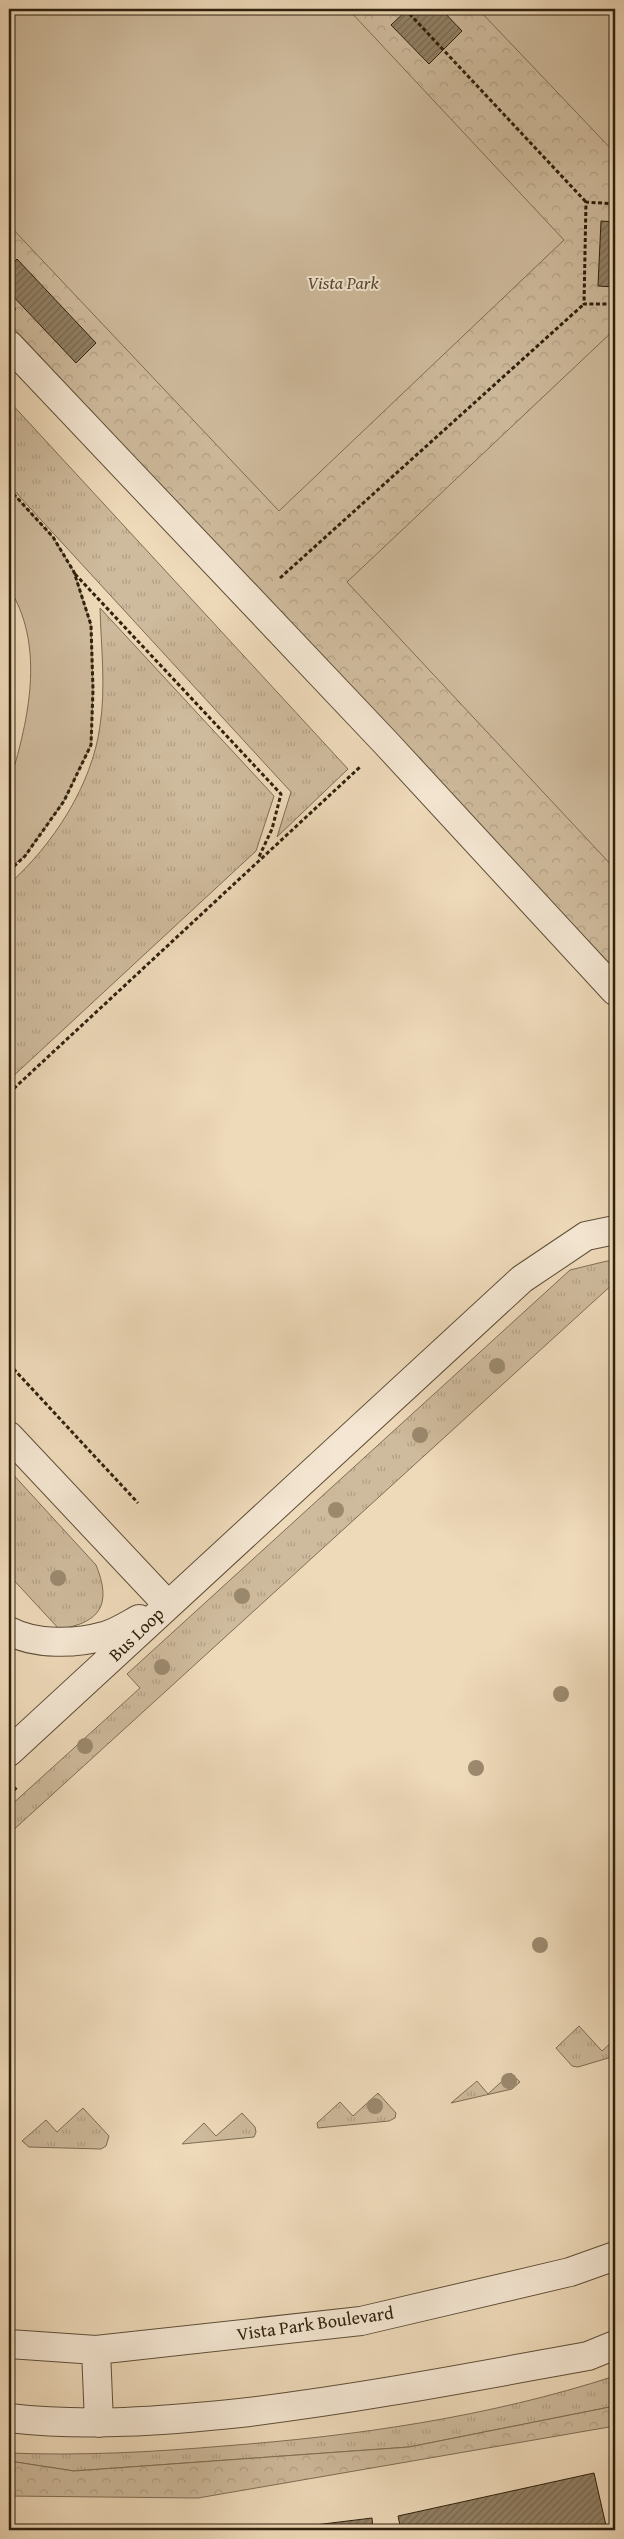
<svg xmlns="http://www.w3.org/2000/svg" width="624" height="2539" viewBox="0 0 624 2539" font-family="'Gentium Book Plus',serif">
<defs>
<pattern id="grass-tufts" width="24" height="20" patternUnits="userSpaceOnUse" patternTransform="scale(1.25)"><rect width="24" height="20" fill="#ceba9c"/><path d="M3 7l-1-3M5 7V3M7 7l1-3M15 17l-1-3M17 17v-4M19 17l1-3" fill="none" stroke="#b1a085"/></pattern>
<pattern id="forest-crowns" width="20" height="18" patternUnits="userSpaceOnUse" patternTransform="scale(1.25)"><rect width="20" height="18" fill="#ceba9c"/><path d="M2 6a3 3 0 1 1 6 0M12 15a3 3 0 1 1 6 0" fill="none" stroke="#b1a085"/></pattern>
<pattern id="building-hatch" width="6" height="6" patternUnits="userSpaceOnUse" patternTransform="scale(1.25)"><rect width="6" height="6" fill="#928166"/><path d="M-1 1l2-2M0 6l6-6M5 7l2-2" fill="none" stroke="#786952"/></pattern>
</defs>
<rect width="100%" height="100%" fill="#eed9b9"/>
<filter id="stains"><feTurbulence type="fractalNoise" baseFrequency=".004" numOctaves="4"/><feColorMatrix values="0 0 0 0 .2 0 0 0 0 .09 0 0 0 0 .02 0 0 0 .5 -.17"/></filter>
<radialGradient id="worn" r=".72"><stop offset=".6" stop-color="#630" stop-opacity="0"/><stop offset="1" stop-color="#630" stop-opacity=".3"/></radialGradient>
<!-- grass -->
<path fill="url(#grass-tufts)" stroke="#7e6e54" d="M9 401 348 769 277 837 291 792 9 485Z
M100 608 274 796 256 851 9 1080V884C53 845 92 785 100 726 106 687 101 646 100 608Z
M607 1261H615V1282L9 1834V1807L140 1688 127 1674 570 1270Z
M9 1470 96 1565C112 1604 101 1623 59 1629L9 1575Z
M579 2026 602 2051 615 2039V2056L578 2067 572 2066 556 2048Z
M511 2073 520 2082 512 2089 451 2103 477 2081 488 2094Z
M378 2093 396 2113 395 2118 389 2121 318 2128 317 2123 340 2102 353 2116Z
M83 2108 109 2136 106 2146 101 2149 29 2147 22 2141 46 2120 57 2132Z
M242 2113 255 2127 256 2132 254 2137 182 2144 204 2123 216 2136Z
M615 2376V2406L409 2447 74 2471 9 2461V2453C81 2456 153 2452 224 2446 356 2436 489 2417 615 2376Z"/>
<!-- forest -->
<path fill="url(#forest-crowns)" stroke="#7e6e54" d="M9 9H615V969L9 323Z
M615 2406V2426L198 2498 9 2496V2461L74 2471 409 2447Z"/>
<!-- pitch -->
<path fill="#ceba9c" stroke="#7e6e54" d="M9 9H348L564 240 279 511 9 225Z
M478 9H615V153Z
M615 329V869L347 582Z
M9 489 53 537 74 572 91 625 93 690 91 745 64 801 25 856 9 868V777L13 771C30 713 44 643 9 588Z"/>
<!-- building -->
<path fill="url(#building-hatch)" stroke="#2f210d" d="M408 9H441L462 31 429 64 391 25Z
M601 221 615 222V287L598 286Z
M17 259 96 343 76 363 9 292V267Z
M594 2473 607 2530H401L398 2516Z
M372 2518 373 2530H274Z"/>
<g fill="none" stroke-linecap="round" stroke-linejoin="round">
<!-- minor casing -->
<g stroke="#5f4f38" stroke-width="30">
<path id="minor" d="M9 345 386 743 615 991
M9 1436 168 1605
M9 1631C35 1645 76 1644 104 1636 116 1633 128 1625 139 1619
M9 1752 522 1279 586 1236 615 1230
M9 2344 96 2350 361 2321 570 2272 615 2256
M96 2350 99 2423
M9 2418C86 2427 163 2421 240 2413 357 2399 472 2377 588 2356L615 2345"/>
</g>
<!-- path -->
<path stroke="#2f210d" stroke-width="3" stroke-dasharray="4 2.5" stroke-linecap="butt" d="M405 9 586 202
M615 204 586 202 584 304H615
M9 303 15 310
M9 489 53 537 74 572 91 625 93 690 91 745 64 801 25 856 9 871
M75 574 281 794 272 829 258 859
M280 578 584 304
M9 1093 360 767
M9 1364 138 1503
M9 1795 17 1787"/>
<!-- minor -->
<use href="#minor" stroke="#f4e6d2" stroke-width="28"/>
</g>
<!-- trees -->
<g fill="#9b896e">
<circle cx="497" cy="1366" r="8"/>
<circle cx="420" cy="1435" r="8"/>
<circle cx="336" cy="1510" r="8"/>
<circle cx="58" cy="1578" r="8"/>
<circle cx="242" cy="1596" r="8"/>
<circle cx="162" cy="1667" r="8"/>
<circle cx="561" cy="1694" r="8"/>
<circle cx="85" cy="1746" r="8"/>
<circle cx="476" cy="1768" r="8"/>
<circle cx="540" cy="1945" r="8"/>
<circle cx="509" cy="2081" r="8"/>
<circle cx="375" cy="2106" r="8"/>
</g>
<g text-anchor="middle" dominant-baseline="central" stroke-width="4" stroke-linejoin="round" paint-order="stroke">
<!-- park labels -->
<g font-size="18" font-style="italic" fill="#574731" stroke="#f4e6d2">
<text x="343" y="282">Vista Park</text>
</g>
<!-- street labels -->
<g font-size="18" fill="#2f210d" stroke="#f4e6d2">
<text transform="translate(136 1634) rotate(-44)">Bus Loop</text>
<text transform="translate(315 2323) rotate(-8)">Vista Park Boulevard</text>
</g>
</g>
<!-- margin -->
<rect width="624" height="2539" fill="none" stroke="#eed9b9" stroke-width="30"/>
<rect x="10" y="10" width="604" height="2519" fill="none" stroke="#2f210d" stroke-width="2.5"/>
<rect x="15" y="15" width="594" height="2509" fill="none" stroke="#2f210d"/>
<rect width="100%" height="100%" filter="url(#stains)"/>
<rect width="100%" height="100%" fill="url(#worn)"/>
</svg>
